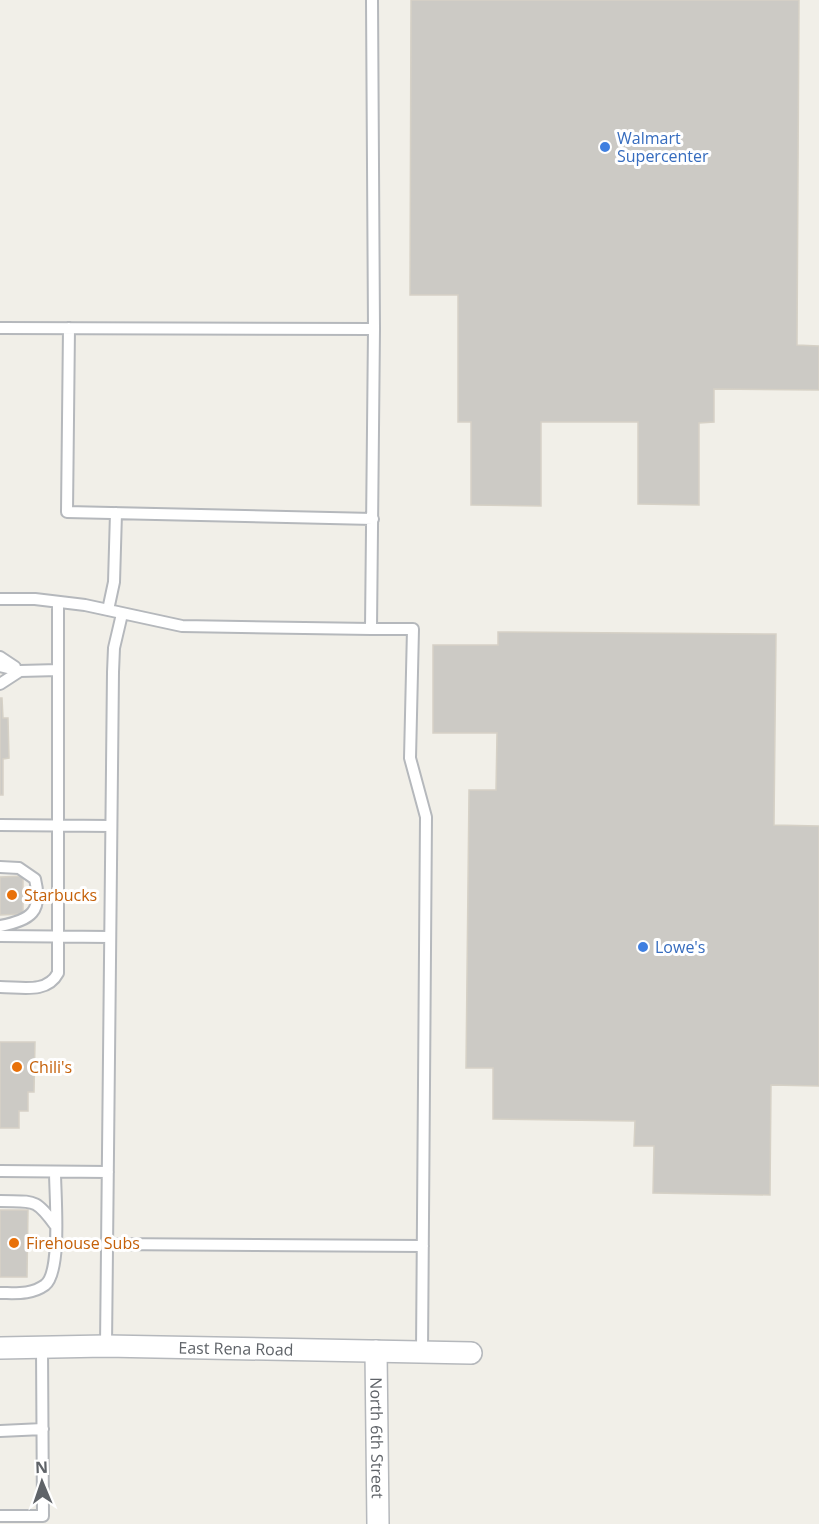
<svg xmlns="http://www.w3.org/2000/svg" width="819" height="1524" viewBox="0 0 819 1524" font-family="'Open Sans',sans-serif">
<rect width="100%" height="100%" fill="#f1efe8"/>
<!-- building -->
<path fill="#cccac5" stroke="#d6d1c6" stroke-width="1.5" d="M411 0H799L797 345 819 346V390L714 389V422L699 423V505L638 504V422H541V506L471 505V422H458V295H410Z
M498 632 776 634 774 825 819 826V1086L771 1085 770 1195 653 1193 654 1146H634L635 1121 493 1119V1068H466L469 790H496L497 733H433V645H498Z
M0 698H2L3 718H8L9 758 3 759V795H0Z
M23 876V914L0 915V877Z
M0 1042H35L34 1092H28V1111H19V1128H0Z
M0 1210H28L27 1277H0Z"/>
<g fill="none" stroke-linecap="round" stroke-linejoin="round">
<!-- lane casing -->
<g stroke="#b5b8bc" stroke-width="14">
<path id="lane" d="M372 0 374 329
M0 328 374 329 371 629H413L410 758 426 817 422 1351
M69 328 67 512 373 519
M0 599H35L85 605 182 626 371 629
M108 610 114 582 116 513
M0 657 15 667
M0 666 20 671 58 670
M0 684 20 671
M0 825 111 826
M0 867 19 868 35 879C43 912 31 920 0 926
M0 936 110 937
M0 987C21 987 47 994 58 973V602
M0 1171 108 1172
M0 1201C33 1202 35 1197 55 1225
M107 1244 423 1246
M0 1293C16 1293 31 1295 45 1285 62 1272 55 1195 55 1172
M106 1346 113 672 114 648 122 614
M0 1431 43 1429
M0 1516H43L42 1349"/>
</g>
<!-- street casing -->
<g stroke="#b5b8bc" stroke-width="24">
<g id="street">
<path id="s1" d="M0 1348 106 1346 471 1353"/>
<path id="s2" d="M376 1351 378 1524"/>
</g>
</g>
<!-- lane -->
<use href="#lane" stroke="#fff" stroke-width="10"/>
<!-- street -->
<use href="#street" stroke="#fff" stroke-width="21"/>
</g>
<!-- markers -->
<g fill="#3f7fe0" stroke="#fff" stroke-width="2">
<circle cx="605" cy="147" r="6"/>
<circle cx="643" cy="947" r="6"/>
</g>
<g fill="#e8710a" stroke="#fff" stroke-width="2">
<circle cx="12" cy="895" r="6"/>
<circle cx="17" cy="1067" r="6"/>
<circle cx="14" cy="1243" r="6"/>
</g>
<g text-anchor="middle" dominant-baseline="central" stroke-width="6" stroke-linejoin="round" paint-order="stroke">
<!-- shop labels -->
<g font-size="16" fill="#366cbe" stroke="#fff" text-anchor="start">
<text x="617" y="138">Walmart<tspan x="617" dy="18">Supercenter</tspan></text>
<text x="655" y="947">Lowe's</text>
</g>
<!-- food labels -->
<g font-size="16" fill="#c56008" stroke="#fff" text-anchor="start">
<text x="24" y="895">Starbucks</text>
<text x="29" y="1067">Chili's</text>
<text x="26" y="1243">Firehouse Subs</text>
</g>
<!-- street labels -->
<g font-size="16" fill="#5f6368" stroke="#fff">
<text stroke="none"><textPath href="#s1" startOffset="236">East Rena Road</textPath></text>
<text stroke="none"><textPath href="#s2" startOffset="87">North 6th Street</textPath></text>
</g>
</g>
<!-- north arrow -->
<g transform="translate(42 1482) rotate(358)" stroke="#ffffff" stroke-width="4.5" paint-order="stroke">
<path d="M0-4.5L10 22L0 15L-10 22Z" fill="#5f6368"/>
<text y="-9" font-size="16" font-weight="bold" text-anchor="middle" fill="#5f6368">N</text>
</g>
</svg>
